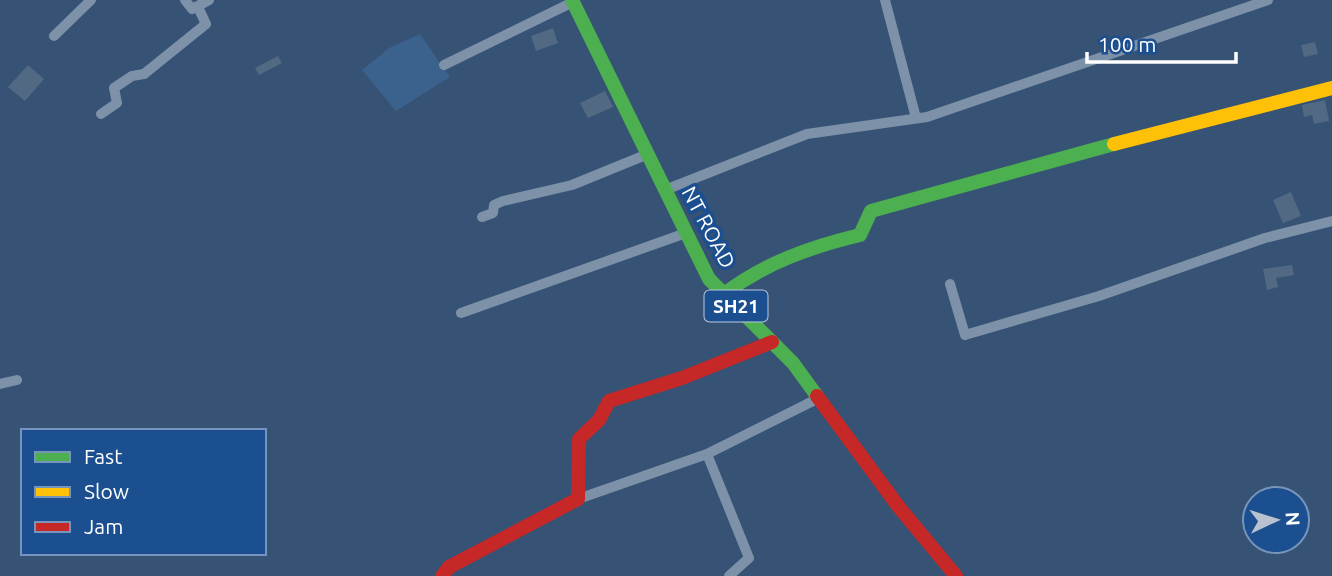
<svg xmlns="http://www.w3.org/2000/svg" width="1332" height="576" viewBox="0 0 1332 576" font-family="Ubuntu,sans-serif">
<rect width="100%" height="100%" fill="#365274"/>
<!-- water -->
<path fill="#3b618d" d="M420 34 450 77 396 111 362 70 389 48Z"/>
<!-- building -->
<path fill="#526984" d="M553 28 558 43 536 51 531 36Z
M1315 42 1318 54 1304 57 1301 45Z
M278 56 282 63 259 75 255 68Z
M28 65 44 79 25 101 8 87Z
M605 91 613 107 588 118 580 103Z
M1325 100 1329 121 1314 124 1312 115 1304 117 1302 105Z
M1291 192 1301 216 1283 223 1273 200Z
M1292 265 1294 275 1276 278 1278 287 1267 290 1263 269Z"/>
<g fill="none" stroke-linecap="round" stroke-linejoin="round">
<!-- street -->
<path stroke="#7d92a8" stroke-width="10" d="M185 0 192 9 209 0
M885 0 916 118
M54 36 91 0
M444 65 573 2
M101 114 117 103 114 88 132 76 144 74 206 24 198 7
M665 190 807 134 927 117 1268 0
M482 217 493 213 494 205 503 201 572 185 648 154
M950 284 965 335 1099 296 1265 238 1332 221
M461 313 686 233
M0 384 17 380
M578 499 707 454
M729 576 749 558 707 454 819 398"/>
<!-- fast -->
<path stroke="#4caf50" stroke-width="14" d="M572 0 709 279 793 363 817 396
M724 294C765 263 810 247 860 235L871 211 1114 144"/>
<!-- slow -->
<path stroke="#ffc107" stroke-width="14" d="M1114 144 1332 88"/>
<!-- jam -->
<path stroke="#c62828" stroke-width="14" d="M817 396 898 506 956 576
M442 576 449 567 578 499 579 439 599 420 609 401 682 378 772 342"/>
</g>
<g text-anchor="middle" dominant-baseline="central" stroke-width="7" stroke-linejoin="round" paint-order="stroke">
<!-- shield labels -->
<rect fill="#1b4f8f" stroke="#bbcadd" stroke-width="2" x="704.5" y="290.5" width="63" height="31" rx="5"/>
<g font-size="19" font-weight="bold" fill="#fff">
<text x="736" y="306">SH21</text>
</g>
<!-- street labels -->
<g font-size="21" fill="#fff" stroke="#1b4f8f">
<text transform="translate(709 227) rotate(62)">NT ROAD</text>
</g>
</g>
<!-- legend -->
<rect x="21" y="429" width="245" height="126" fill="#1b4f8f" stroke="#7695bc" stroke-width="2"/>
<rect x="35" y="452" width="35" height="10" fill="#4caf50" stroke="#7695bc" stroke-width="2"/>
<text x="84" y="464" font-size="21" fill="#ffffff">Fast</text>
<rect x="35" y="487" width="35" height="10" fill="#ffc107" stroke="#7695bc" stroke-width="2"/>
<text x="84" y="499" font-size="21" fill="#ffffff">Slow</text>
<rect x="35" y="522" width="35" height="10" fill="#c62828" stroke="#7695bc" stroke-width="2"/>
<text x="84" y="534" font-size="21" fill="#ffffff">Jam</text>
<!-- north arrow -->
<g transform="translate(1276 520) rotate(86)"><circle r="33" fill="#1b4f8f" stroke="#7695bc" stroke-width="2"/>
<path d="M0-5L12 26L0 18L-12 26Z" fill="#b9c2ce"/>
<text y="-10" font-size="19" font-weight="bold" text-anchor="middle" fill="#ffffff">N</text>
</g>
<!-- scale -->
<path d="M1087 52v10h149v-10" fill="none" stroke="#ffffff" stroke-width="3.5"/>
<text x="1098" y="52" font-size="21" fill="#ffffff" stroke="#1b4f8f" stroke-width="5" paint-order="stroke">100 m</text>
</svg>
